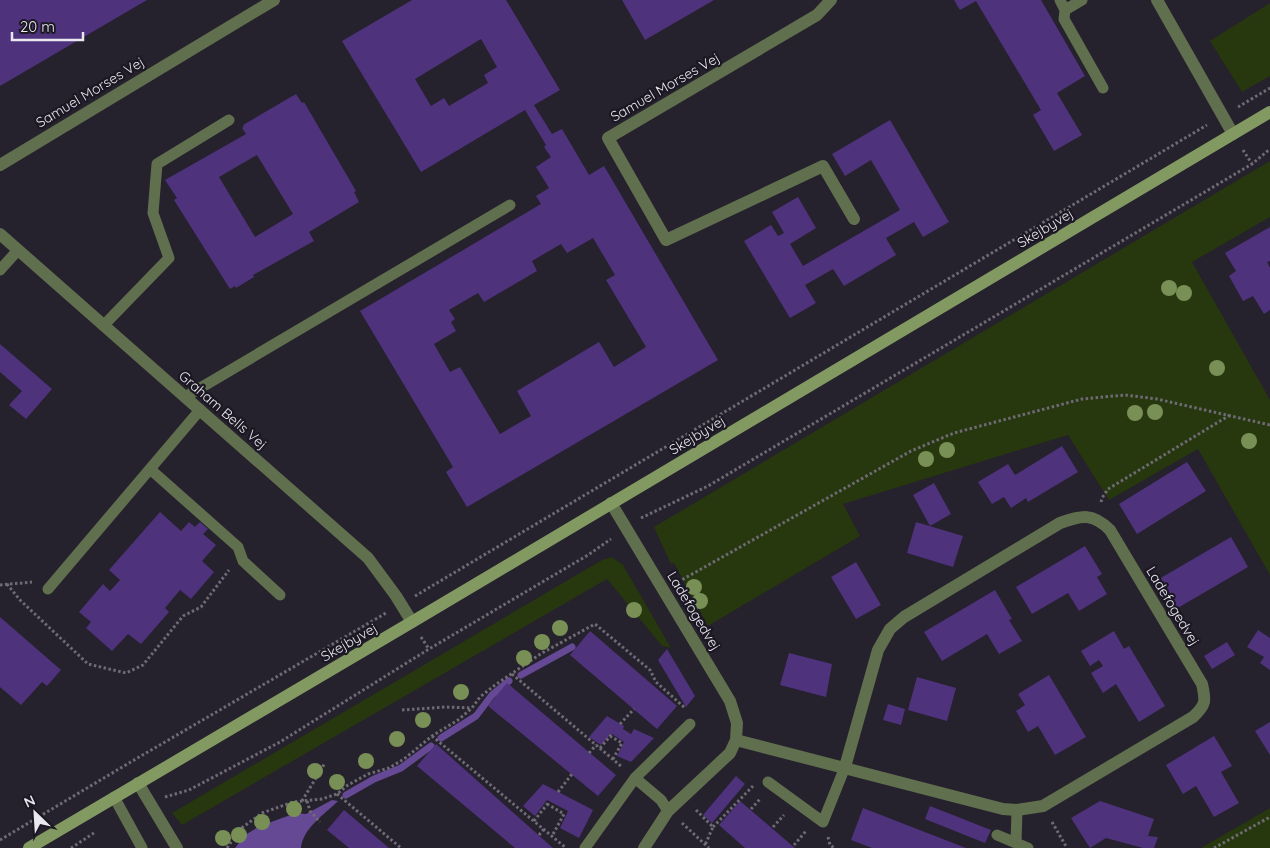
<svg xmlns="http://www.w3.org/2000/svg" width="1270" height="848" viewBox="0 0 1270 848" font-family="Quicksand,sans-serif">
<rect width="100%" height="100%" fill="#25212d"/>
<!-- green -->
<path fill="#27370e" d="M1270 3V76L1242 92 1210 41Z
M1270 161V217L1192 262 1270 400V575L1198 449 1109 500 1068 435 843 504 860 536 708 626 674 563 671 564 654 527Z
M612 557 623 565 671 648 662 646 607 579 182 825 172 813 602 560Z
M1270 808V848H1201Z"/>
<!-- water -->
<path fill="#664995" d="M332 800 338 801C325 814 303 828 301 848H235L245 835 260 826 296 813 306 814Z"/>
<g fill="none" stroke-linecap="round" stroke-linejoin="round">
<!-- stream -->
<path stroke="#664995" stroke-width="7" d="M521 675 572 647
M441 738 476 716 492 695 509 681
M346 795 374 779 401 768 431 746"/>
</g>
<!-- building -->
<path fill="#4f327c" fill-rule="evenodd" d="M0 0H147L0 86Z
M412 0H506L560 90 534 105 552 134 562 129 589 175 604 166 718 360 467 507 446 472 453 467 360 311 541 204 536 196 549 188 536 167 551 157 544 147 546 145 525 110 421 172 342 41ZM481 39 497 67 484 75 488 83 449 106 444 98 431 106 415 79ZM593 238 615 275 606 280 646 347 614 367 599 342 517 391 531 416 500 434 460 367 450 372 434 344 456 331 451 322 455 319 449 310 478 293 484 302 537 271 532 261 561 244 567 253Z
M622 0H714L645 40Z
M954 0H1041L1085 76 1057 93 1082 135 1054 151 1033 115 1041 110 976 1 960 10Z
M296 94 302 103 304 102 356 191 354 192 359 202 309 232 314 241 253 275 254 277 236 288 235 286 230 289 174 200 177 198 165 180 246 134 242 128 244 126 243 125ZM257 155 293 214 255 237 219 177Z
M890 120 949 222 923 237 914 222 886 238 896 255 844 286 833 269 805 285 816 303 790 318 744 241 771 225 778 236 784 233 772 212 798 197 816 228 790 244 803 266 900 210 871 160 845 176 832 154Z
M1270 227V261L1267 262 1270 268V310L1264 314 1253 296 1243 301 1229 276 1236 271 1225 253Z
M0 344 52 389 26 419 9 405 22 391 0 372Z
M1062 446 1078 472 1028 502 1026 498 1011 508 1004 497 992 504 978 482 1008 464 1015 475Z
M1187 462 1206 491 1137 534 1119 504Z
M934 483 951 514 930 526 913 495Z
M160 512 181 531 189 522 195 527 200 522 208 529 203 534 216 545 202 561 214 572 191 599 180 590 165 608 169 612 141 644 128 634 112 651 86 628 91 622 79 612 103 584 110 591 120 580 109 570Z
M916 522 963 536 953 567 907 553Z
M1231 537 1248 567 1176 609 1159 579Z
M1085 546 1102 574 1097 577 1107 594 1079 611 1068 593 1032 614 1016 587Z
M856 562 881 605 856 619 831 577Z
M995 590 1012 619 1009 620 1022 641 999 654 987 634 942 661 924 632Z
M0 617 61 670 47 686 42 682 21 705 0 687Z
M1258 630 1270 638V670L1260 663 1264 657 1247 647Z
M590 631 677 706 657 729 570 655Z
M1114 631 1124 649 1129 646 1165 706 1139 722 1116 684 1103 693 1091 673 1103 666 1099 660 1090 666 1081 651Z
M1227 642 1235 655 1212 669 1204 656Z
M667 649 695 696 686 707 658 660Z
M789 653 832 664 826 697 780 685Z
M1049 675 1086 737 1055 755 1038 726 1028 732 1016 711 1025 705 1018 694Z
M917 677 956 688 947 721 908 710Z
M507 683 616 775 598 796 488 706Z
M888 704 905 709 901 725 883 720Z
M607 716 624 726 623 729 631 734 634 729 654 738 631 762 617 756 624 742 612 734H611L601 745 589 737Z
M1270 722V755L1255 731Z
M1214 736 1232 766 1221 772 1239 803 1214 817 1196 786 1183 794 1166 765Z
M436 744 553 848H515L417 766Z
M736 776 745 784 712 823 703 815Z
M543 784 593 810 579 838 560 828 568 811 547 800 535 816 523 806Z
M740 801 795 848H745L719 825Z
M1100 801 1154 819 1148 836 1158 837 1154 848H1143L1106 838 1090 848 1071 818Z
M930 806 991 830 985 843 925 819Z
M863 808 966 848H872L851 840Z
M344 810 389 848H349L327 830Z"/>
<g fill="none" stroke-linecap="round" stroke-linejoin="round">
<!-- path -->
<path stroke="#6e6b75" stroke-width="3" stroke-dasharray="2.5 2.5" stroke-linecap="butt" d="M1238 107 1270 88
M1243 150 1252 164
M1101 502 1102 498 1108 489 1230 415
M641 518 708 486 1252 164 1270 149
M678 582 911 451 954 433 1082 399 1125 395 1157 399 1270 425
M7 584 20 600 88 664 126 673 143 665 183 616 201 607 229 570
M0 585 32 582
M415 596 1207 125
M421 637 429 649
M512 674 622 767
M402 710 446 707 472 708
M620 724 634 709
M432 736 566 848
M610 736 622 743 613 759
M600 748 612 734
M589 753 596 745
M558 792 572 774
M337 794 401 848
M165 797 189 790 280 742 429 649 588 555 611 539
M302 801 325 763
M307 801 310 811 320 822
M547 804 564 814 552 836
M751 809 761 798
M696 810 713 827 705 845
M534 821 549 802
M1052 822 1067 848
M682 823 709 848
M713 827 753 786
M773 827 784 815
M539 835 544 829
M828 837 830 845 834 848
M0 840 129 763 386 613
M794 845 806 831
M71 848 94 833
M227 848 239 830 262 813 293 802 322 799 337 794 348 785 368 774 389 768 404 759 432 736 458 720 472 708 480 697 495 685 542 653 595 624 650 670 656 682 685 708
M1214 848 1270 817"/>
<!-- lane -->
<path stroke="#606f4d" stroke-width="11" d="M1060 0 1065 10 1082 0
M1065 10 1064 19 1103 88
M0 270 18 250
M104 325 169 258 153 213 157 164 229 120
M185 397 510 205
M150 469 238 547 243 561 280 595
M48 589 200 410
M635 778 661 800 668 811
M768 782 823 822 845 767
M114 797 142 848
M1017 810 1016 843 1028 848
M997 835 1016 843
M585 848 635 778 690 724"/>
<!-- street -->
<path stroke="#606f4d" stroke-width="12" d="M831 0 817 15 608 138 666 240 823 166 854 219
M1157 0 1233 134
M0 165 274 0
M0 234 368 558 396 596 412 622
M611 503 730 701 737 723 736 740 730 753 668 811 644 848
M736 740 1003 809 1017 810 1043 806 1193 717C1206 705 1206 701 1202 684L1110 530C1093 513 1082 515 1060 523L904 617 890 629 878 650 845 767
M138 783 177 848"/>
<!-- secondary -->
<path stroke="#829a62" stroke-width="12" d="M29 848 412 622 1270 112"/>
</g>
<!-- trees -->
<g fill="#789056">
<circle cx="1169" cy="288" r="8"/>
<circle cx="1184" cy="293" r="8"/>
<circle cx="1217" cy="368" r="8"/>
<circle cx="1155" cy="412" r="8"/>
<circle cx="1135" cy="413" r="8"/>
<circle cx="1249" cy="441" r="8"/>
<circle cx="947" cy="450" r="8"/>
<circle cx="926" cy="459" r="8"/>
<circle cx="694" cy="587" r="8"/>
<circle cx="700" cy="601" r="8"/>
<circle cx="634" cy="610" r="8"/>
<circle cx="560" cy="628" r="8"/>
<circle cx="542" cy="642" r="8"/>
<circle cx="524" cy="658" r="8"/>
<circle cx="461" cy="692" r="8"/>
<circle cx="423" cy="720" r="8"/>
<circle cx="397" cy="739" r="8"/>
<circle cx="366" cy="761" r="8"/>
<circle cx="315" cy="771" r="8"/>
<circle cx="337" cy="782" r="8"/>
<circle cx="294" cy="809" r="8"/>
<circle cx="262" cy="822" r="8"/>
<circle cx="239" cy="835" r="8"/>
<circle cx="223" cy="838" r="8"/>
</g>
<g text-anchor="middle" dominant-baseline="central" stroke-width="4.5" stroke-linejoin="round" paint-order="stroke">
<!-- street labels -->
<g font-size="14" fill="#e9e7ef" stroke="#1b1823">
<text transform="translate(665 87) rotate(-30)">Samuel Morses Vej</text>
<text transform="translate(90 92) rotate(-31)">Samuel Morses Vej</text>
<text transform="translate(1045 228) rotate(-31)">Skejbyvej</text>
<text transform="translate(223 410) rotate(41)">Graham Bells Vej</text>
<text transform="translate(697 435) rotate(-31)">Skejbyvej</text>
<text transform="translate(1173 606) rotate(59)">Ladefogedvej</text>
<text transform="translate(694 611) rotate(59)">Ladefogedvej</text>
<text transform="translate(349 642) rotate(-30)">Skejbyvej</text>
</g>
</g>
<!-- north arrow -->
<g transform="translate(35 813) rotate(335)" stroke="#1b1823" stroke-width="4" paint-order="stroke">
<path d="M0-4L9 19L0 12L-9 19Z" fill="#e9e7ef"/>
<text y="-8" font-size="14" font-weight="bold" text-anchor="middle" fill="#e9e7ef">N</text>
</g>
<!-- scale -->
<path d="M12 32v8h71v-8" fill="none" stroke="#e9e7ef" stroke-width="2.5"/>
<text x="20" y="32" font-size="15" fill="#e9e7ef" stroke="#1b1823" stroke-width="4" paint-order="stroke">20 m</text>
</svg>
